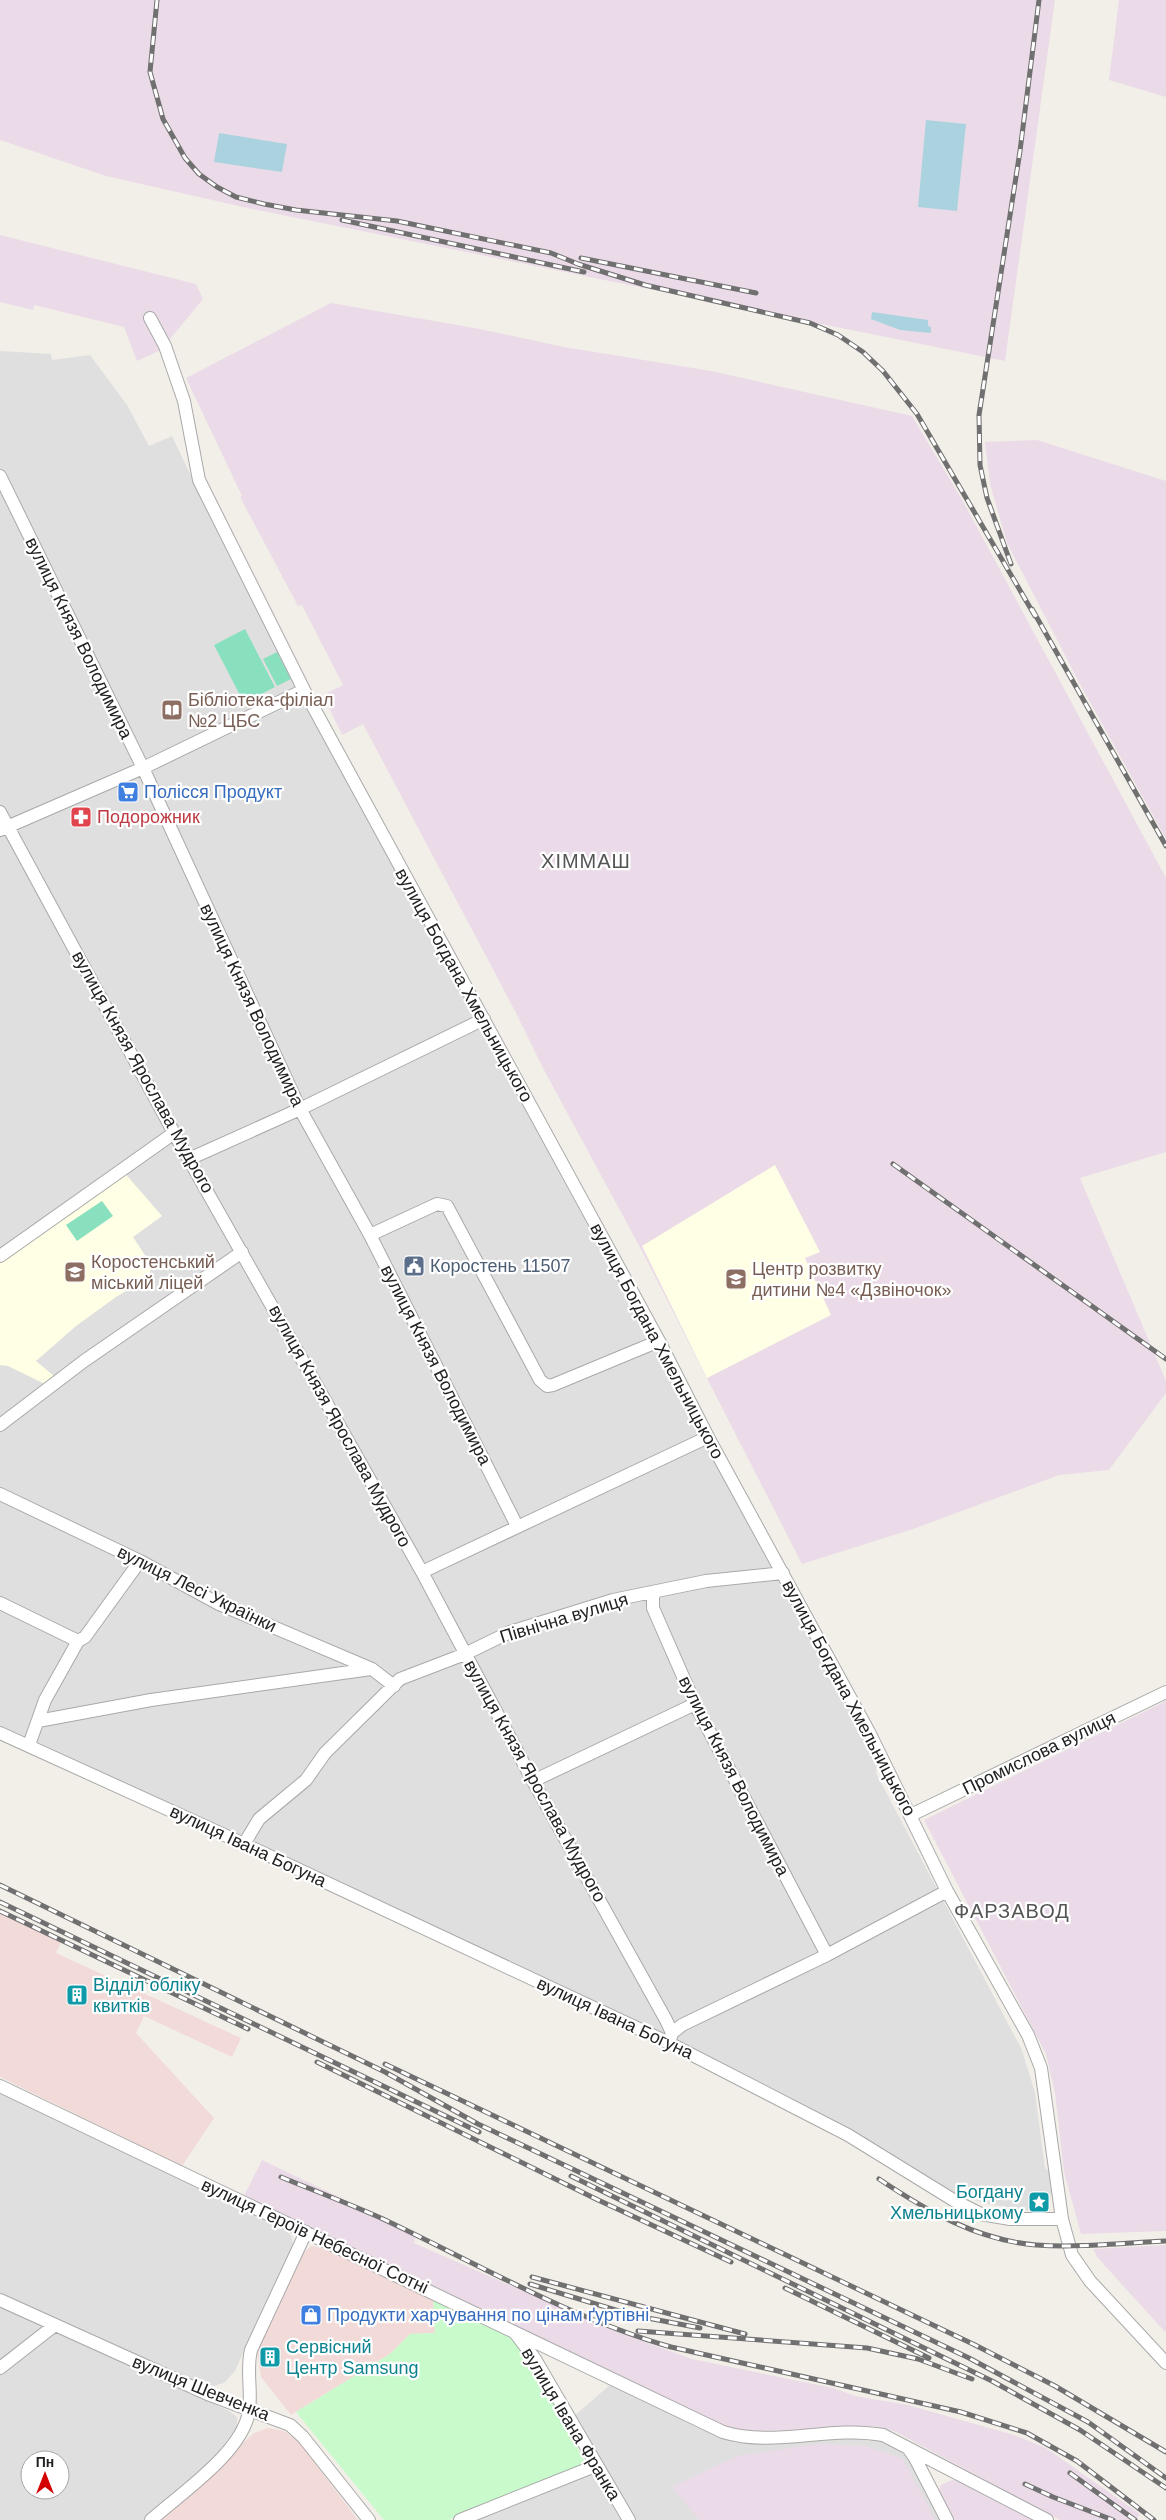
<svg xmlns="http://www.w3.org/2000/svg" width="1166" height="2520" viewBox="0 0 1166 2520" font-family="Helvetica,sans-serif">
<rect width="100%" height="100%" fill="#f2efe9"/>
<!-- residential -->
<path fill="#e0dfdf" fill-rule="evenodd" d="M0 351 51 354 52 360 90 355 127 405 149 446 172 436 231 560 360 803 452 969 571 1195 635 1310 673 1384 874 1752 877 1764 876 1773 1022 2050 1035 2093 1045 2168 1049 2171 1052 2187 1049 2206 1044 2210 1038 2212 988 2204 957 2195 929 2182 836 2126 0 1732Z
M0 2093 286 2230 292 2237 293 2246 246 2346 235 2371 224 2383 214 2386 199 2383 0 2293Z
M0 2306 158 2377 229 2411 237 2417V2427L208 2465 144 2520H0ZM30 2460H60V2490H30Z
M611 2384 696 2427 736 2443 761 2444 854 2438 878 2439 894 2446 906 2454 942 2520H636L573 2417Z
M591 2471 621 2520H472Z"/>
<!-- commercial -->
<path fill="#f2dad9" d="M0 1912 61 1942 56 1953 241 2038 232 2057 144 2016 136 2033 214 2118 182 2166 0 2077Z
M311 2246 325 2248 433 2299 435 2333 410 2334 390 2354 291 2415 261 2377 257 2351 301 2255Z
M268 2428 284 2431 299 2442 358 2520H158L254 2433Z"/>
<!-- industrial -->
<path fill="#ebdbe8" d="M0 0H1055L1005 361 243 207 106 176 0 140Z
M1119 0H1166V97L1109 80Z
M0 235 196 284 203 299 161 350 137 361 124 327 34 305 33 310 0 302Z
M331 303 480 329 564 347 711 371 912 416 964 503 1166 878V1152L1080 1178 1166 1381V1393L1109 1470 1059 1475 913 1529 802 1564 642 1251 544 1070 515 1011 363 724 342 735 323 695 343 685 302 605 298 606 240 497 242 496 186 378Z
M1037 440 1166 481V839L1081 686 1007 543 990 484 985 442Z
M1166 1701V2231L1081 2234 1064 2172 1055 2093 1046 2054 924 1820Z
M262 2160 416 2234 414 2243 612 2330 692 2359 833 2388 855 2396 908 2405 1014 2435 1046 2448 1140 2514 1136 2520H1060L896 2432 874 2426 761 2431 735 2429 723 2425 244 2196Z
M1166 2245V2333L1097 2257 1093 2249Z
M817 2444 865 2446 903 2459 935 2520H699L672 2487 737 2456Z
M952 2480 959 2481 1033 2520H952L939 2489 941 2485Z"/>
<!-- education -->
<path fill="#ffffe5" d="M775 1165 820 1252 805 1258 831 1315 707 1378 642 1246Z
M122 1170 162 1216 133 1237 152 1266 148 1278 116 1297 76 1326 36 1361 55 1377 47 1385 8 1366 0 1365V1256Z"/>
<!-- park -->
<path fill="#c8facc" d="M433 2299C458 2311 488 2321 509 2337 534 2356 570 2434 586 2464L449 2520H384L296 2412 390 2354 410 2334 435 2333Z"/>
<!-- pitch -->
<path fill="#88e0be" d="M245 629 275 687 244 703 214 645Z
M277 652 291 679 277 686 263 659Z
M102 1201 113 1216 77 1241 66 1225Z"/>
<!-- water -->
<path fill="#aad3df" d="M926 120 966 124 957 211 918 207Z
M219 133 287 144 282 172 214 162Z
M872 312 928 320V326L931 327V333L900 330 871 319Z"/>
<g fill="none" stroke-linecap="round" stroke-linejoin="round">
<!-- minor casing -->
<g stroke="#a9a9a9" stroke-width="14">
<path id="minor" d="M150 318 165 346 184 401 199 480 304 690 659 1341 708 1437 869 1732 947 1891 1028 2035 1041 2068 1062 2219 1072 2255 1090 2281 1166 2363
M0 476 143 768 300 1109 370 1235 517 1526
M0 812 174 1133 422 1572 533 1781 666 2020 672 2033 669 2043
M0 830 143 768 304 690
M189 1159 300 1109 484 1019
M370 1235 437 1204 447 1206 540 1380 547 1386 553 1385 659 1341
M0 1256 174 1133
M0 1425 84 1361 242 1252
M0 1494 140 1561 219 1604 372 1669 394 1686
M422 1572 708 1437
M653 1594V1608L695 1704 827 1955
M0 1603 78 1641
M38 1721 151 1700 371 1669
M0 1733 244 1844 669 2043 848 2135 955 2201 981 2214 1010 2219H1062
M29 1745 45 1700 78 1641 85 1637 140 1561
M533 1781 695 1704
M911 1815 1166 1692
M244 1844 259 1819 306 1780 325 1753 400 1679 465 1654 510 1632 613 1600 706 1581 783 1573
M672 2033 682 2025 827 1955 947 1891
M0 2086 723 2432C775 2448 830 2425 883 2435L1047 2520
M0 2300 210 2395 290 2425 303 2437 369 2520
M516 2334 535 2359 629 2520
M0 2368 55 2325
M908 2448 915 2458 947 2520
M151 2520C181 2493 243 2452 249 2411 252 2390 246 2370 251 2350L306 2232
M460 2520 595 2466"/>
</g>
<!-- minor -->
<use href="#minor" stroke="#fff" stroke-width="12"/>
<!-- rail casing -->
<g stroke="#707070" stroke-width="5">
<path id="rail" d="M157 0 150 72 163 119 185 158 199 174 217 187 236 197 264 204 296 210 397 221 551 253 578 264 645 285 810 323 838 335 863 352 883 371 917 414 1035 616
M342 220 584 272
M581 258 756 293
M1011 564 987 498 980 465 979 415 1020 151 1039 0
M1032 609 1166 846
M893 1164 1166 1359
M0 1885 385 2072 478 2124 969 2358 1088 2422 1166 2478
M0 1902 479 2132
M0 1911 248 2029
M317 2062 596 2199 731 2262
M385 2064 975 2345 1055 2386 1166 2452
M571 2176 992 2381 1080 2430 1166 2488
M281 2177C315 2191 350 2204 383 2219 478 2264 570 2318 671 2347L961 2412 1027 2433 1077 2461 1154 2520
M879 2179C927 2211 977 2240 1036 2245 1079 2248 1123 2243 1166 2241
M532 2277 745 2334
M530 2284 632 2315 700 2328
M785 2288 929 2358
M638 2331 867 2348 918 2359 972 2379
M1070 2473 1135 2520
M1025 2484 1053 2497 1113 2520"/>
</g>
<!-- rail -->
<use href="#rail" stroke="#fff" stroke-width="3" stroke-dasharray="9" stroke-linecap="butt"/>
</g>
<!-- icons -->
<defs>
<g id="library-square" transform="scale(1.125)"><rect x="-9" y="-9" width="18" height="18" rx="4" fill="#8d6e63" stroke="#fff"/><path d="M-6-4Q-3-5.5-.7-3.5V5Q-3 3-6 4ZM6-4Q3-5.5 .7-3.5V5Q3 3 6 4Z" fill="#fff"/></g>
<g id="supermarket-square" transform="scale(1.125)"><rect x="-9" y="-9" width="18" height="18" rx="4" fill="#3f7fe0" stroke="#fff"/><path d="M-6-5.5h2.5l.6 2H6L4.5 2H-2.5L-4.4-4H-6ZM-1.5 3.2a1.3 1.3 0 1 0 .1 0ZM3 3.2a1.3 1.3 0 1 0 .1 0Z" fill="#fff"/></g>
<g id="pharmacy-square" transform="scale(1.125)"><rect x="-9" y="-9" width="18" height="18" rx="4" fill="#e0444e" stroke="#fff"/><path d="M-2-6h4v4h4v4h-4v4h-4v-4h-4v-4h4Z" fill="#fff"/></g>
<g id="civic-square" transform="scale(1.125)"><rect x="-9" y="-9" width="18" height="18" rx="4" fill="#5c6f8a" stroke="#fff"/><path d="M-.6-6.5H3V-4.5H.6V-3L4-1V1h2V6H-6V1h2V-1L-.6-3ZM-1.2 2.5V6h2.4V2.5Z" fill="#fff"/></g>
<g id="school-square" transform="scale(1.125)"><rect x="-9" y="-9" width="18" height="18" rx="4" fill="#8d6e63" stroke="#fff"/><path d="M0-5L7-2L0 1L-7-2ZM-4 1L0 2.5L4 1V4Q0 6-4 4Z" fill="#fff"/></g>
<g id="building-square" transform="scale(1.125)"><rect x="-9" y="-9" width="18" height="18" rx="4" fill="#0f9aa8" stroke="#fff"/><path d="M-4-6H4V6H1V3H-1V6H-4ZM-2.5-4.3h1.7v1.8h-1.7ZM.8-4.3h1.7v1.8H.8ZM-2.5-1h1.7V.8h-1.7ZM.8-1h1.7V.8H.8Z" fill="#fff"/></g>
<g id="sight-square" transform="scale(1.125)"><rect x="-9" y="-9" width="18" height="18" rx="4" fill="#0f9aa8" stroke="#fff"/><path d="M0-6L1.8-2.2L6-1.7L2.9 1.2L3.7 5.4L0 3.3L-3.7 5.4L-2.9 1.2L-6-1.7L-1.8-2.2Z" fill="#fff"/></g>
<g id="shop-square" transform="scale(1.125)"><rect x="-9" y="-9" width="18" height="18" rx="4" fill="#3f7fe0" stroke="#fff"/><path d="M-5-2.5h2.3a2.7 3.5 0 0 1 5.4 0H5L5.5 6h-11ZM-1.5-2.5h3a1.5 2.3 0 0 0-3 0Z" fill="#fff"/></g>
</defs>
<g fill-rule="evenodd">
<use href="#library-square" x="172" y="710"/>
<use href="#supermarket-square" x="128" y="792"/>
<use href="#pharmacy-square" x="81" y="817"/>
<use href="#civic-square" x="414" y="1266"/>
<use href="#school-square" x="75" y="1272"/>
<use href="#school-square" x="736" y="1279"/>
<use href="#building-square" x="77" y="1995"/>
<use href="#sight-square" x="1039" y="2202"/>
<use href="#shop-square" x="311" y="2315"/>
<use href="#building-square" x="270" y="2357"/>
</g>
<g text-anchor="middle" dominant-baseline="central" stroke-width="4.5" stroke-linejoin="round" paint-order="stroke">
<!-- street labels -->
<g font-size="18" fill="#222" stroke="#fff">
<text transform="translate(79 638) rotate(64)">вулиця Князя Володимира</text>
<text transform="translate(464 985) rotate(61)">вулиця Богдана Хмельницького</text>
<text transform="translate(252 1005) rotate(65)">вулиця Князя Володимира</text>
<text transform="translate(143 1072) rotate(61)">вулиця Князя Ярослава Мудрого</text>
<text transform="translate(657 1341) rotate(62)">вулиця Богдана Хмельницького</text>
<text transform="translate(436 1365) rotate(63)">вулиця Князя Володимира</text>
<text transform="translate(340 1426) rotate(61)">вулиця Князя Ярослава Мудрого</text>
<text transform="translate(197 1589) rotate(26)">вулиця Лесі Українки</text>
<text transform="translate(564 1618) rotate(-17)">Північна вулиця</text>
<text transform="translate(849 1698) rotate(62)">вулиця Богдана Хмельницького</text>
<text transform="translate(1039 1753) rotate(-26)">Промислова вулиця</text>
<text transform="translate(734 1776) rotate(63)">вулиця Князя Володимира</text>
<text transform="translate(535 1781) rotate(61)">вулиця Князя Ярослава Мудрого</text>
<text transform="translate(248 1846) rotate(25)">вулиця Івана Богуна</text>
<text transform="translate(615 2018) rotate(25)">вулиця Івана Богуна</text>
<text transform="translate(315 2236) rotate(25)">вулиця Героїв Небесної Сотні</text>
<text transform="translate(201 2388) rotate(22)">вулиця Шевченка</text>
<text transform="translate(571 2424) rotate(59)">вулиця Івана Франка</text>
</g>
<!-- education labels -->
<g font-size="18" fill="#785e54" stroke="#fff" text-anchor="start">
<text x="188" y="700">Бібліотека-філіал<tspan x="188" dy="21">№2 ЦБС</tspan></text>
<text x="91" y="1262">Коростенський<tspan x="91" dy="21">міський ліцей</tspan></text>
<text x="752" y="1269">Центр розвитку<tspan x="752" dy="21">дитини №4 «Дзвіночок»</tspan></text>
</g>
<!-- shop labels -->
<g font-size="18" fill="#366cbe" stroke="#fff" text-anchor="start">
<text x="144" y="792">Полісся Продукт</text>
<text x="327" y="2315">Продукти харчування по цінам ґуртівні</text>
</g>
<!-- health labels -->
<g font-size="18" fill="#be3a42" stroke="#fff" text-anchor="start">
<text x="97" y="817">Подорожник</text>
</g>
<!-- service labels -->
<g font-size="18" fill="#4e5e75" stroke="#fff" text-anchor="start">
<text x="430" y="1266">Коростень 11507</text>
</g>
<!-- culture labels -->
<g font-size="18" fill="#0d838f" stroke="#fff" text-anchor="start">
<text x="93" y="1985">Відділ обліку<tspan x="93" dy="21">квитків</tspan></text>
<text x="1023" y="2192" text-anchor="end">Богдану<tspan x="1023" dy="21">Хмельницькому</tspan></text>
<text x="286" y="2347">Сервісний<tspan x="286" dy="21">Центр Samsung</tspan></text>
</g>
<!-- quarter labels -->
<g font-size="20" letter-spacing="1" fill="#555" stroke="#fff">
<text x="586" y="861">ХІММАШ</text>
<text x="1012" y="1911">ФАРЗАВОД</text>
</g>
</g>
<!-- north arrow -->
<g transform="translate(45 2475)"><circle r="24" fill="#ffffff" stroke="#a7a7a7"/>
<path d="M0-4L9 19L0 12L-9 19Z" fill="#d40000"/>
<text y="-8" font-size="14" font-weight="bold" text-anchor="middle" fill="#222222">Пн</text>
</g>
</svg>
